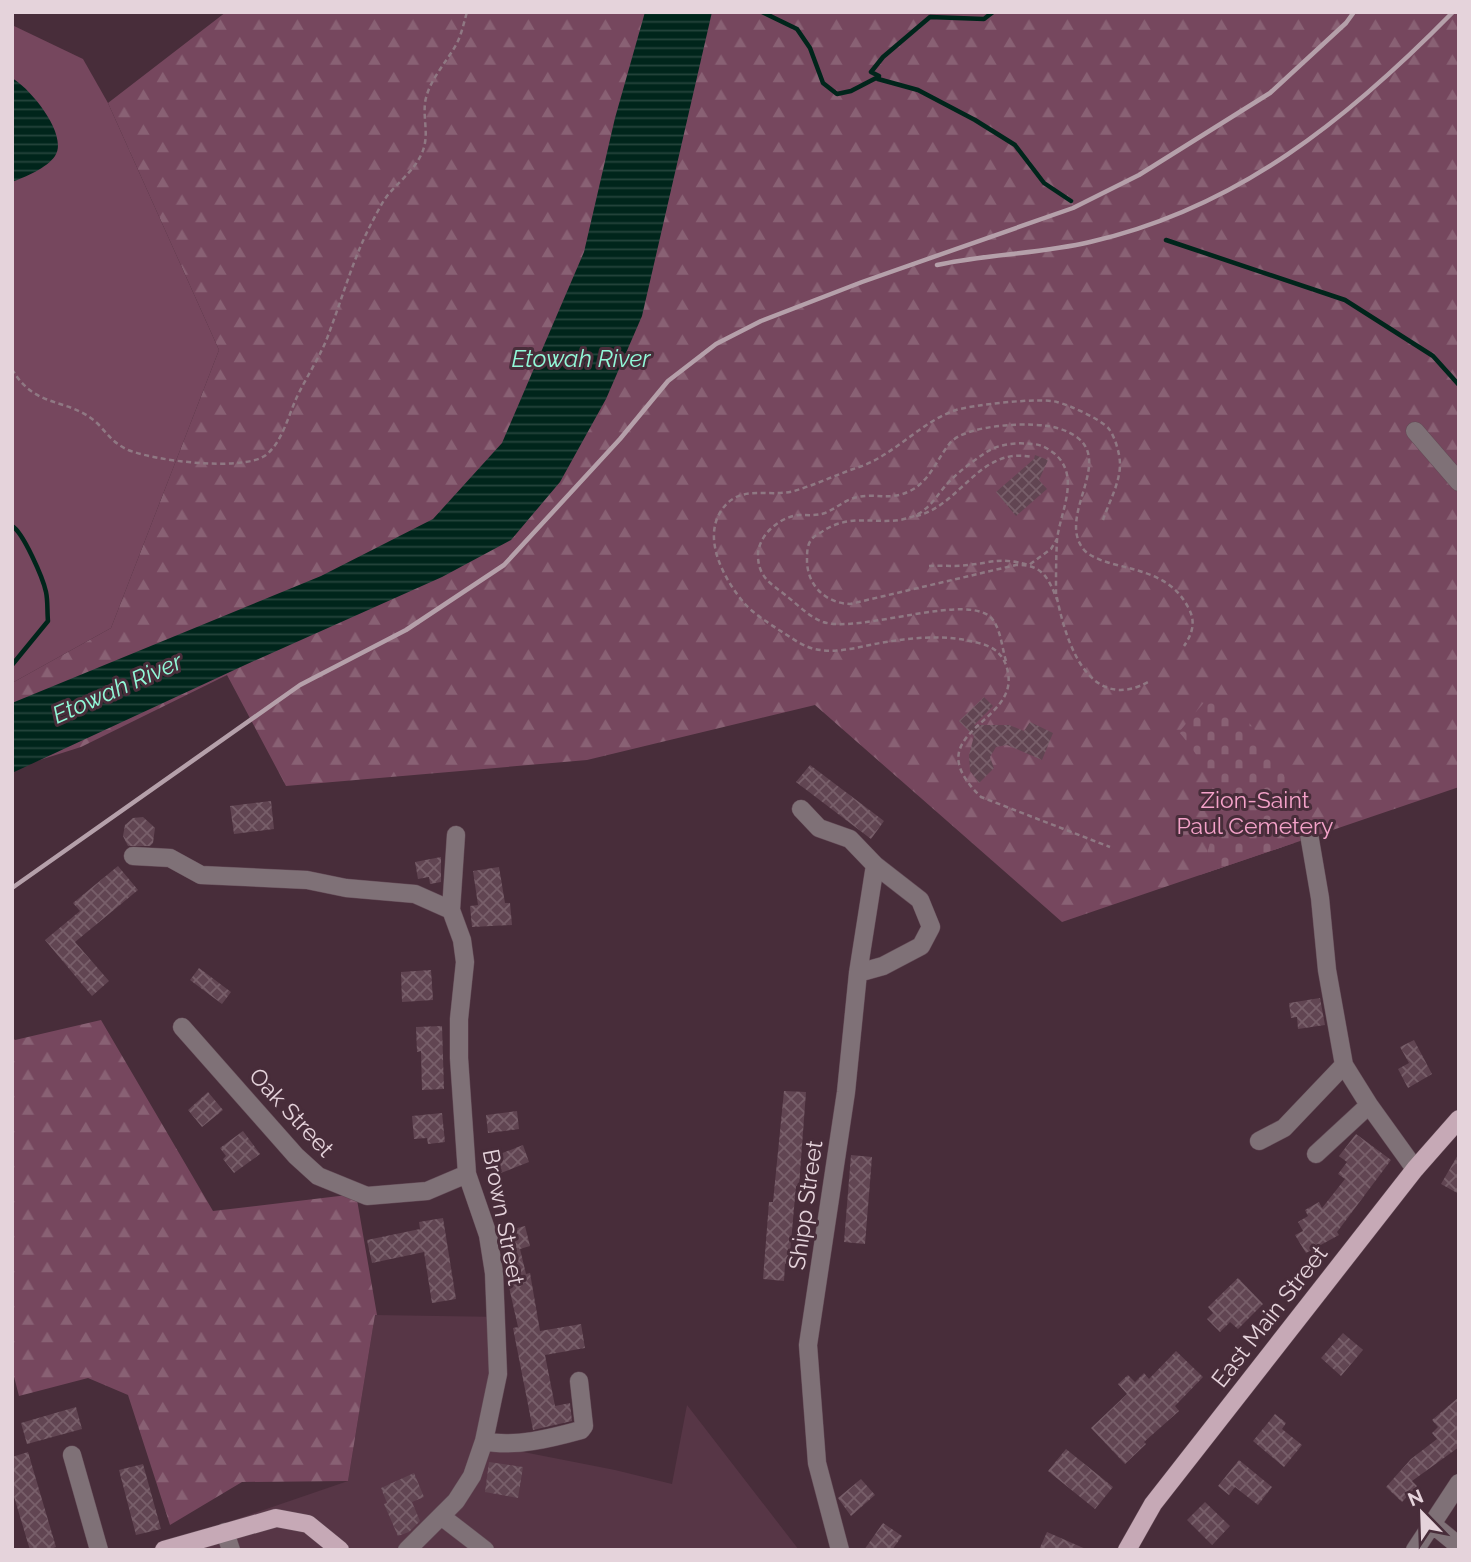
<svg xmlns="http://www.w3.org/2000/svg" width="1471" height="1562" viewBox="0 0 1471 1562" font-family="Raleway,sans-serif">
<defs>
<pattern id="forest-firs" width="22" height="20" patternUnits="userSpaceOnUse" patternTransform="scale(1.75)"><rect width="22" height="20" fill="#76475e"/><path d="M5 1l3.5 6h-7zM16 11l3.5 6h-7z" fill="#896174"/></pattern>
<pattern id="cemetery-stones" width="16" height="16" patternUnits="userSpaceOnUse" patternTransform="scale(1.75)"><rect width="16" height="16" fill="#76475e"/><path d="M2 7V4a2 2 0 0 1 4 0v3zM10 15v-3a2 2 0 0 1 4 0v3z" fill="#896174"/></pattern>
<pattern id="water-rules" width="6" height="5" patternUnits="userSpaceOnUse" patternTransform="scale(1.75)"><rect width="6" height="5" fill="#00251b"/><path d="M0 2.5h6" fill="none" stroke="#25443c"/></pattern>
<pattern id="building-cross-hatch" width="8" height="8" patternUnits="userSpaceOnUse" patternTransform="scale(1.75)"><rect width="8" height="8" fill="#614552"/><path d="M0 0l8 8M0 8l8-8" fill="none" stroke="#785f6a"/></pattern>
</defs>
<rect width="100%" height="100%" fill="#482d3a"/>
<!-- built -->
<path fill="#573646" d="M375 1315 503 1317 493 1446 615 1470 672 1484 687 1405 799 1550H147L348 1481Z"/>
<!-- forest -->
<path fill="url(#forest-firs)" d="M226 12H1459V787L1062 922 815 705 587 760 286 786 227 675 81 747 24 765 12 773V683L111 628 219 350 108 103Z
M101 1020 213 1211 356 1194 377 1315H375L348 1481 242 1482 170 1525 128 1395 88 1378 19 1396 12 1369V1037L15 1040Z"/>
<!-- cemetery -->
<path fill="url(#cemetery-stones)" d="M1207 699 1219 700 1236 712 1250 724 1275 755 1297 804 1294 843 1200 875C1222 811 1224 786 1179 732Z"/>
<!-- green -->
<path fill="#76475e" d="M12 25 83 59 108 103 219 350 111 628 12 683Z"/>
<!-- water -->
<path fill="url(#water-rules)" d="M645 12H712L642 316 606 399 560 482 511 540 442 577 245 665 12 773V703L321 576 433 519 502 443 584 252 615 118Z
M12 78C30 88 69 135 55 156 47 168 25 177 12 182Z"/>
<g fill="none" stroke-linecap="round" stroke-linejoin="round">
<!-- stream -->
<path stroke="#00251b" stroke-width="4.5" d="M762 12 797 29 810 48 823 83 837 94 851 91 878 77
M993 12 984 19 930 17 883 57 871 72 879 76 878 79 918 90 975 120 1015 145 1044 183 1071 201
M1166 240 1345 300 1433 356 1459 385
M12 526C23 532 43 578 46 592 48 601 47 611 48 621L12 665"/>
</g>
<!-- building -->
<path fill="url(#building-cross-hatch)" d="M1035 455 1048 460 1039 480 1047 489 1016 516 996 492 1034 459Z
M984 697 993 706 974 725H1009L1024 731 1030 722 1053 733 1042 760 1007 745 996 747 990 757 994 768 979 783 970 771 969 755 974 736 959 721Z
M810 765 884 821 871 839 796 782Z
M271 801 274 829 234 834 230 806Z
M143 817 155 828 153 843 150 846H128L123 836 125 825 133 818Z
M441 857V882L430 884 429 877 418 879 415 862Z
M118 866 138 890 75 942 109 981 92 996 45 940 80 911 73 903Z
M499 867 505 903H510L512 925 472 927 470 906 478 905 473 871Z
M199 968 231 992 222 1004 190 980Z
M431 970 433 1000 402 1002 401 972Z
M1320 998 1325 1025 1298 1029 1297 1017 1291 1018 1289 1003Z
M442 1026 444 1089 422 1090 421 1051 417 1052 416 1027Z
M1414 1040 1432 1074 1408 1088 1398 1069 1409 1063 1400 1047Z
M784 1091 806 1092 799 1186H796L789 1264H785L784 1281 763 1279 769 1202H773Z
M208 1092 223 1110 202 1127 188 1110Z
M517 1111 519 1129 488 1133 486 1115Z
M442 1113 445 1142 428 1144 427 1138 414 1139 412 1116Z
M243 1131 260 1154 234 1173 223 1159 226 1156 220 1148Z
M1356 1134 1391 1160 1337 1232 1339 1235 1306 1253 1295 1235 1303 1231 1298 1222 1308 1216 1305 1210 1319 1202 1322 1208 1345 1179 1338 1174 1347 1162 1339 1156Z
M523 1145 529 1162 501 1173 495 1156Z
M1459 1153V1194L1441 1184Z
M851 1155 872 1157 865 1244 844 1242Z
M443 1218 456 1299 432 1303 424 1252 372 1263 367 1240 420 1229 419 1222Z
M525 1226 530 1246 520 1249 526 1274 530 1273 540 1331 581 1324 585 1348 545 1355 555 1406 570 1403 572 1421 533 1430 513 1328 518 1327 507 1278 511 1277 499 1233Z
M1238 1278 1263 1304 1238 1329 1230 1322 1220 1332 1207 1319 1213 1313 1208 1307Z
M1343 1333 1363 1350 1341 1376 1321 1358Z
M1176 1351 1203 1377 1175 1406 1179 1411 1144 1442 1146 1444 1125 1464 1091 1428 1127 1394 1118 1384 1128 1375 1135 1382 1144 1373 1149 1379Z
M1459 1397V1447L1412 1481 1417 1486 1402 1502 1386 1487 1411 1459 1437 1439 1432 1433 1438 1427 1432 1420Z
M76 1407 82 1429 27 1444 21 1423Z
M1275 1414 1286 1423 1282 1429 1302 1445 1284 1467 1253 1441Z
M1066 1449 1113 1487 1095 1509 1048 1471Z
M28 1452 56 1547 48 1550H30L12 1490V1457Z
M1239 1460 1272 1487 1258 1505 1235 1487 1229 1495 1218 1486Z
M489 1462 523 1467 518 1498 485 1492Z
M143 1464 161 1529 136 1535 119 1470Z
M414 1473 424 1497 412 1502 420 1521 409 1532 398 1536 384 1504 387 1503 381 1488Z
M861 1479 875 1495 851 1516 838 1498Z
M1205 1502 1230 1526 1212 1545 1187 1520Z
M883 1523 902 1536 892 1550H864Z
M1047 1532 1088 1550H1039Z"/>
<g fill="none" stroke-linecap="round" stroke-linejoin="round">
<!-- minor casing -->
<g stroke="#644b57" stroke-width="19">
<path id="minor" d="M1415 431 1459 482
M801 809 819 828 850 839 875 865 920 900 931 927 921 946 883 966 858 973
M1309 834 1320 898 1327 970 1344 1065 1369 1105 1415 1169
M133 856 170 858 201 875 307 880 346 888 415 894 451 910
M451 910 456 835
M182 1027 296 1156 318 1176 367 1196 427 1191 467 1174
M1259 1141 1284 1128 1344 1065
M1316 1154 1369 1105
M484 1441C513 1448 552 1438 581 1430L584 1426 579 1381
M72 1455 99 1550
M441 1516 485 1550
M1431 1523 1459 1546
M225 1532 231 1550
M407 1550 456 1501 472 1476 484 1441 498 1374 494 1273 488 1235 467 1174 459 1058V1019L465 962 462 940 451 910
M840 1550 817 1463 808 1345 846 1092 858 973 875 865
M1415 1550 1459 1483"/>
</g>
<!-- major casing -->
<g stroke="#644b57" stroke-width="19">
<path id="major" d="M164 1550 276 1518 308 1524 340 1550
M1127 1550 1153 1504 1415 1169 1459 1119"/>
</g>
<!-- path -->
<path stroke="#8f7883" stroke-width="2.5" stroke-dasharray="5 3.5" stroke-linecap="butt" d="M12 369C36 411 70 396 99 425 108 435 114 443 126 449 152 461 244 472 266 455 282 442 288 417 296 399 306 377 321 356 329 333 343 296 353 259 371 224 376 215 381 204 387 196 398 182 413 172 421 155 430 137 423 122 425 103 428 81 447 62 457 43 462 33 464 22 467 12
M916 516C961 506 979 446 1032 457
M1103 520C1109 502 1120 483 1120 464 1120 454 1115 437 1109 429 1101 419 1069 405 1057 402 1040 397 973 405 956 410 922 421 893 456 859 467 838 474 815 485 794 491 767 498 739 483 721 511 702 540 725 581 745 604 754 614 767 622 779 630 789 636 799 644 811 648 834 655 858 647 880 643 908 638 937 635 965 640 975 642 987 644 995 650 1003 656 1007 665 1008 673 1018 725 914 732 981 797L1110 847
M929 566C942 565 956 567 968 565 996 562 999 557 1029 565L1051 549 1057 539
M1058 602C1049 580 1044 564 1016 565L850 604C825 603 807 585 807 560 807 553 807 544 812 539 814 536 817 535 820 533 855 508 885 531 918 514 931 507 938 494 947 484 958 472 972 462 985 453 998 444 1016 442 1031 444 1041 444 1047 448 1055 454 1081 477 1060 512 1057 540 1056 558 1056 576 1056 593 1065 640 1088 716 1150 681
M1006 661C1002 648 1001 631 993 620 972 590 861 634 823 622 809 617 796 603 784 594 770 583 759 577 758 557 757 536 779 517 799 515 809 515 816 516 825 513 837 508 846 499 858 497 878 493 889 501 910 491 930 481 937 459 950 443 966 424 1035 421 1057 428 1130 449 1051 514 1085 551 1093 558 1103 561 1113 564 1144 572 1172 577 1188 607 1196 621 1193 633 1184 646"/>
<!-- minor -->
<use href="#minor" stroke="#7f7177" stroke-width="18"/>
<!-- major -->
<use href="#major" stroke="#c6a9b6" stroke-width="18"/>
<!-- rail -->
<path stroke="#b5a0aa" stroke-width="4.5" d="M937 265C987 254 1039 254 1090 242 1238 208 1348 119 1453 12
M12 888 300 685 406 630 504 565 620 439 668 381 716 344 761 321 862 282 1073 208 1139 175 1270 93 1346 23 1354 12"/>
</g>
<g text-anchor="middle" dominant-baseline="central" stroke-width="6" stroke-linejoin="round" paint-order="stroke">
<!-- park labels -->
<g font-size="23" fill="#f4a2c9" stroke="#482d3a">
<text x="1255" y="799">Zion-Saint<tspan x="1255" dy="26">Paul Cemetery</tspan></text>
</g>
<!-- street labels -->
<g font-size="23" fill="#e5d3db" stroke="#482d3a">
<text transform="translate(292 1112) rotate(47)">Oak Street</text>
<text transform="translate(805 1205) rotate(-82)">Shipp Street</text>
<text transform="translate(504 1217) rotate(79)">Brown Street</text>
<text transform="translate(1269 1316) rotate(-52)">East Main Street</text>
</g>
<!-- water labels -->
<g font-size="24" font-style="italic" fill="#91f9d8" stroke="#482d3a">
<text x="581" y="358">Etowah River</text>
<text transform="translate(117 688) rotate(-24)">Etowah River</text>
</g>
</g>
<!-- border -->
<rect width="1471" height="1562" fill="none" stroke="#e5d3db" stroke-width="28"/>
<!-- north arrow -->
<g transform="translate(1422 1513) rotate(337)" stroke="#482d3a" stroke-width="5" paint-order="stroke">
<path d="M0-5L12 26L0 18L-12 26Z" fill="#e5d3db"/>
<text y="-10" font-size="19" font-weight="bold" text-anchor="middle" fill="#e5d3db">N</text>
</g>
</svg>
